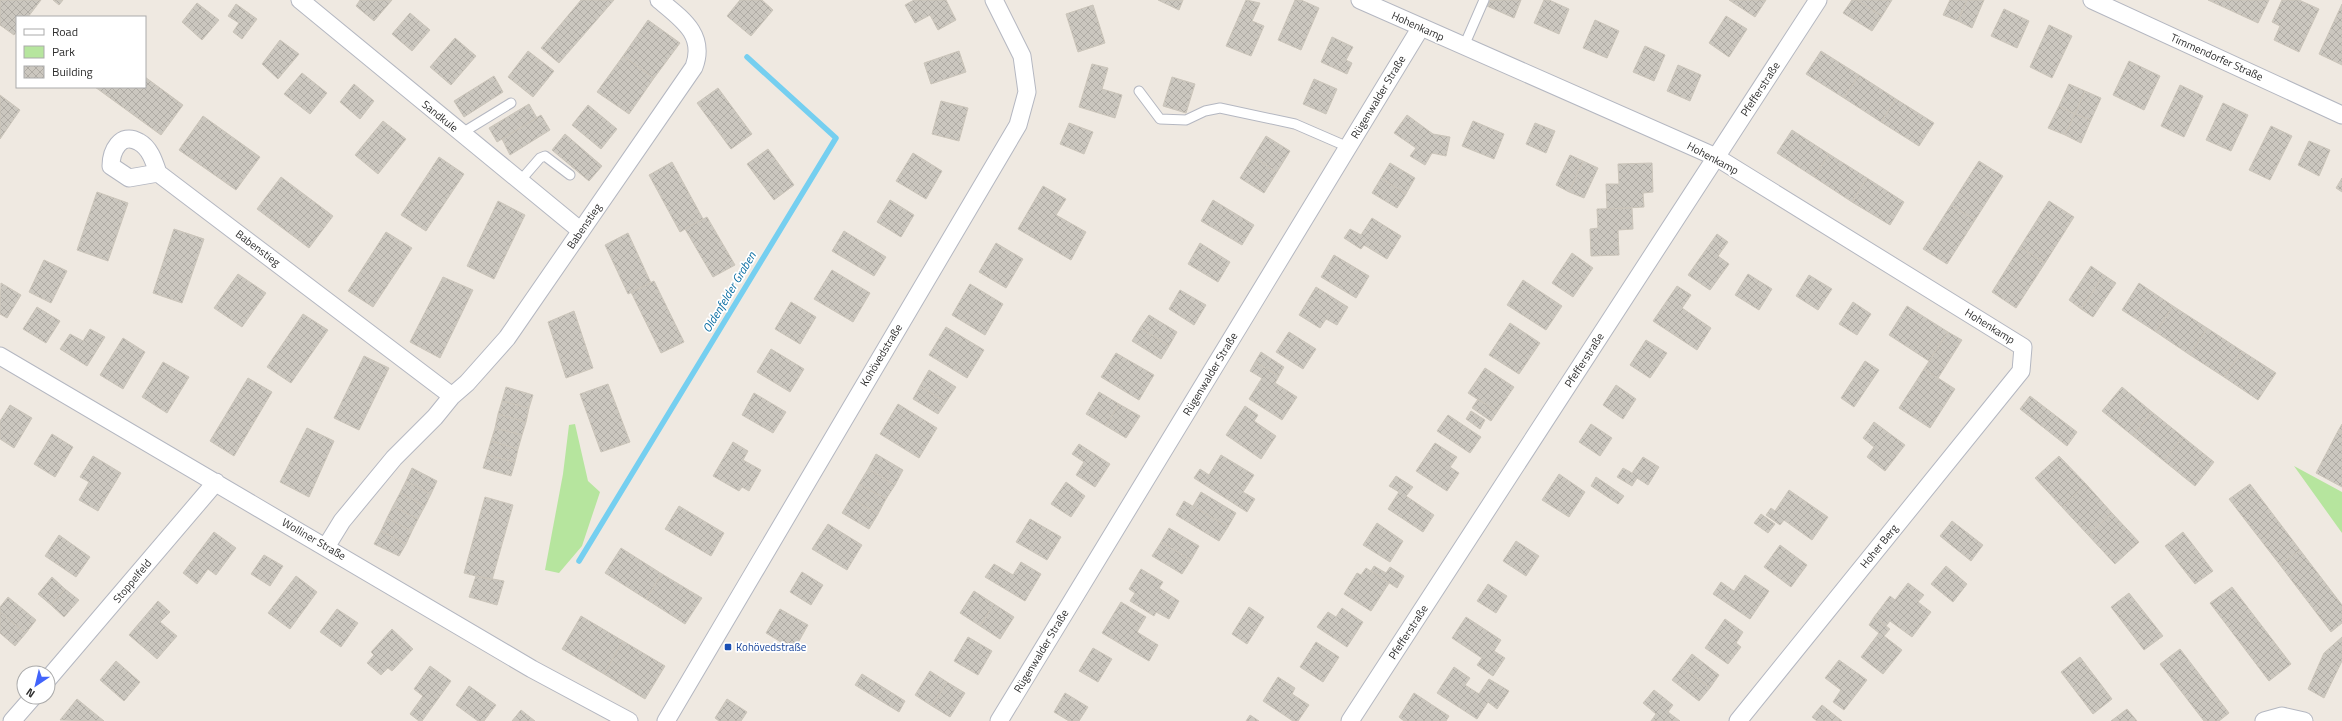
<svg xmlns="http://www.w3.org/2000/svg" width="2342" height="721" viewBox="0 0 2342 721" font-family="'Titillium Web',sans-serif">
<defs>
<pattern id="building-cross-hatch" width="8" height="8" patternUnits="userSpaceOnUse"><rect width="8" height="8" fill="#cbc7bf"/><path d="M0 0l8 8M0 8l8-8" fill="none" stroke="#afaba4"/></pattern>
</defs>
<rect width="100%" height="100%" fill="#efe9e1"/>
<!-- park -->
<path fill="#b6e59e" d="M575 424 588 481 600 492 582 546 559 573 545 570 563 474 569 425Z
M2294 466 2342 492V533Z"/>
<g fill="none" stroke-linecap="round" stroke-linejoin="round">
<!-- stream -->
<path stroke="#75cff0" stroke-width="5.5" d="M579 561 836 138 747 57"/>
</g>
<!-- building -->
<path fill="url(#building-cross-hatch)" stroke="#cbc5ba" d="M0 0H41L28 17H17V31L14 35 0 25Z
M53 0H63L59 5Z
M360 0H392L374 21 356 6Z
M581 0H614L559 63 541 48Z
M740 0H762L773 10 751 36 727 16Z
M914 0H946L956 20 938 30 930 15 915 23 905 5Z
M1158 0H1183L1179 10Z
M1246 0 1260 3 1252 21 1264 26 1251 56 1226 46Z
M1295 0H1301L1319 8 1301 50 1278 40Z
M1490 0H1521L1514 18 1487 6Z
M1544 0H1549L1569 9 1559 34 1534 23Z
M1729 0H1766L1755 17Z
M1852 0H1857L1882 16 1872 31 1843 13Z
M1857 0H1892L1882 16Z
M1950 0H1967L1958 21 1943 15Z
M1967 0H1984L1972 28 1958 21Z
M2208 0H2269L2258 23Z
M2282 0H2299L2319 9 2299 52 2274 40 2280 26 2272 22Z
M197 3 219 20 202 40 182 22Z
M236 4 257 19 242 39 233 32 239 23 228 16Z
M2342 4V65L2319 54Z
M1093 5 1105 43 1078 52 1066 14Z
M2004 9 2029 21 2017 48 1991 36Z
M410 13 430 30 412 51 392 34Z
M1726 16 1747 29 1729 57 1709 43Z
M648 20 680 43 654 78 623 56Z
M1595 20 1619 31 1607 58 1583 48Z
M2049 25 2072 36 2052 78 2030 67Z
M1332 37 1353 47 1346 60 1352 63 1347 74 1321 62Z
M455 38 476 56 451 85 430 67Z
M280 40 299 54 278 79 262 64Z
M1645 46 1665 55 1654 81 1633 72Z
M528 51 554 71 533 97 508 77Z
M959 51 966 72 931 84 924 63Z
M1821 51 1859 75 1844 98 1806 74Z
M623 56 654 78 629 114 597 92Z
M2129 61 2160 76 2144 110 2113 95Z
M1092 64 1108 68 1102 89 1122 95 1115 118 1079 107Z
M1678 65 1701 75 1690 101 1667 91Z
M302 73 327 93 310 114 284 94Z
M1859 75 1896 99 1881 122 1844 98Z
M494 76 503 92 464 117 454 101Z
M145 77 183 105 161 135 95 87H145Z
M1172 77 1195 84 1186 113 1163 106Z
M1314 79 1337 89 1326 114 1303 104Z
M354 84 374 101 360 119 340 102Z
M2069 84 2085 91 2075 114 2059 106Z
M2180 85 2203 96 2184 137 2161 126Z
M718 88 752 134 731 149 697 103Z
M2085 91 2101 98 2091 120 2075 114Z
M0 95 20 110 0 139Z
M1896 99 1934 123 1919 146 1881 122Z
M941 101 968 108 959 141 932 134Z
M2223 103 2248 115 2231 151 2206 140Z
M529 104 537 118 497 142 489 128Z
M588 105 617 129 601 149 572 125Z
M2059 106 2075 114 2065 135 2048 128Z
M2075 114 2091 120 2081 143 2065 135Z
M541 115 550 130 510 155 502 139Z
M1407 115 1433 134 1450 137 1446 156 1432 153 1425 165 1410 156 1416 148 1394 133Z
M203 116 260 157 236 190 179 150Z
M383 121 406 139 378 174 355 155Z
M1473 121 1504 134 1494 159 1462 146Z
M1069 123 1093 132 1084 154 1060 144Z
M1535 123 1555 131 1546 153 1526 144Z
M2271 126 2292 136 2270 180 2249 170Z
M1792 130 1829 154 1814 177 1777 153Z
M565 134 602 166 589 181 552 150Z
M1266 136 1290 151 1277 172 1253 157Z
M2309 141 2330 150 2319 176 2298 165Z
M768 149 794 185 774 200 747 164Z
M913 153 942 171 926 199 896 181Z
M1829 154 1867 178 1852 202 1814 177Z
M1570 155 1583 161 1569 192 1556 185Z
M439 157 464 174 426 231 401 215Z
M1253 157 1277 172 1264 193 1240 178Z
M1583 161 1598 168 1584 198 1569 192Z
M1979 161 2003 176 1975 220 1951 205Z
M672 162 703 219 680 232 649 175Z
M1390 163 1415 178 1406 194 1381 178Z
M1652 163 1653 192 1643 193 1644 207 1607 209 1606 184H1619L1618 164Z
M281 177 333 216 309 248 257 209Z
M1381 178 1406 194 1397 208 1372 193Z
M1867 178 1904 202 1890 225 1852 202Z
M2342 178V192L2336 188Z
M1043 186 1066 199 1056 215 1086 232 1071 260 1018 229Z
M97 192 128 203 108 261 77 250Z
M890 200 914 215 901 237 877 222Z
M1213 200 1254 225 1242 245 1201 221Z
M498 201 525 215 494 279 467 266Z
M2049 201 2074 217 2045 263 2020 247Z
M1951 205 1975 220 1947 264 1923 249Z
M1632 208 1633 229 1618 230 1619 255 1591 256 1590 229 1598 228 1597 209Z
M707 217 735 265 713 277 685 229Z
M1372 218 1401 236 1387 259 1364 245 1361 249 1344 238 1350 229 1361 235Z
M174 229 204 239 182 303 153 293Z
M844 231 886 257 874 276 832 251Z
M386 232 412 248 373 307 348 291Z
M628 233 651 283 628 294 605 245Z
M1717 234 1728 242 1718 256 1729 264 1710 290 1688 275Z
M996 243 1023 259 1006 288 979 272Z
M1200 243 1230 262 1218 282 1188 264Z
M2020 247 2045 263 2016 308 1992 292Z
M1572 253 1593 268 1573 297 1552 283Z
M1334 255 1369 276 1356 298 1321 277Z
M44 260 67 271 51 303 29 292Z
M2091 266 2104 275 2081 309 2069 300Z
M832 270 870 293 853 322 814 299Z
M238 274 266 293 242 327 214 308Z
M1748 274 1772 289 1759 310 1735 295Z
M1809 275 1832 289 1818 310 1796 296Z
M2104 275 2116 283 2093 317 2081 309Z
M443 277 473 290 440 358 410 342Z
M1523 280 1562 306 1546 330 1507 305Z
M654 281 684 342 661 353 631 292Z
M1 283 21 295 7 318 0 314Z
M2139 283 2173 306 2156 332 2122 310Z
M970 284 1003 304 985 335 952 315Z
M1677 286 1691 295 1682 308 1711 328 1697 350 1653 321Z
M1316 287 1348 307 1337 325 1326 319 1320 328 1299 315Z
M1180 290 1206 305 1194 325 1169 309Z
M791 302 816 317 800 344 775 329Z
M1853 302 1871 314 1857 335 1839 324Z
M1907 306 1948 332 1929 361 1889 335Z
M2173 306 2207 328 2190 355 2156 332Z
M37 307 60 321 46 343 23 329Z
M574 311 593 368 566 378 548 322Z
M303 314 328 330 291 383 267 367Z
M1149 315 1177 332 1169 346 1140 328Z
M1510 323 1540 343 1519 374 1489 355Z
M946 327 984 350 967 378 929 355Z
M1140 328 1169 346 1161 359 1132 341Z
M2207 328 2242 351 2224 377 2190 355Z
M90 329 105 337 87 366 60 349 70 334 83 341Z
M1289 332 1316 349 1303 369 1276 352Z
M1948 332 1962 340 1938 378 1924 369Z
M123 338 145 352 123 389 100 375Z
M1646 340 1667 353 1650 378 1630 365Z
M771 349 804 369 790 392 757 372Z
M2242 351 2276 373 2258 400 2224 377Z
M1261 352 1284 367 1279 376 1255 362Z
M1116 353 1154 375 1139 400 1101 377Z
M364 356 389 368 359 430 334 418Z
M1865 361 1879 370 1854 407 1841 398Z
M163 362 189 377 167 413 142 397Z
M1255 362 1279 376 1275 383 1297 397 1282 420 1249 399 1262 378 1250 371Z
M1485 368 1514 387 1497 412 1468 393Z
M1924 369 1955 389 1930 428 1899 408Z
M929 370 956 387 946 402 920 386Z
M248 378 272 392 234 456 210 441Z
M608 384 630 442 601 452 580 394Z
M1616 385 1636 399 1623 419 1603 405Z
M920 386 946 402 938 414 913 399Z
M506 387 533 395 529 408 502 401Z
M2122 387 2152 412 2133 436 2102 411Z
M1099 392 1119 404 1106 426 1086 414Z
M754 393 786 412 773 433 742 415Z
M2030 396 2077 432 2067 446 2020 409Z
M1478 399 1497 412 1491 421 1472 408Z
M502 401 529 408 526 422 498 414Z
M898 404 937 428 919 458 880 434Z
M1119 404 1140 416 1126 438 1106 426Z
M10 405 32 418 14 448 0 439V421Z
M1245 406 1258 415 1254 421 1276 436 1261 459 1226 435Z
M1471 411 1485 420 1480 429 1466 419Z
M2152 412 2183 437 2164 461 2133 436Z
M498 414 526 422 522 435 495 428Z
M1448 415 1481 437 1470 453 1437 431Z
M1874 422 1905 445 1885 471 1867 457 1874 447 1863 438Z
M1591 424 1612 438 1600 456 1579 442Z
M2342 424V433L2338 431Z
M307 428 334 441 309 497 280 482Z
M495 428 522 435 518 449 491 441Z
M2338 431 2342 433V487L2316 473Z
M52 434 73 447 55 477 34 464Z
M2183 437 2214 462 2195 486 2164 461Z
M491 441 518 449 515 462 487 455Z
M733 442 748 451 743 460 761 470 749 491 742 487 739 491 713 476Z
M1435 443 1457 457 1450 467 1459 473 1447 491 1416 471Z
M1079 444 1110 464 1095 487 1076 475 1084 462 1072 454Z
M876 454 903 470 895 485 868 469Z
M487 455 515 462 511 476 483 468Z
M1221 455 1254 475 1243 492 1255 499 1247 512 1194 478 1200 469 1209 475Z
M93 456 121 473 98 511 79 500 89 482 80 477Z
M2059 456 2086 484 2062 507 2035 478Z
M1643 457 1659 467 1648 485 1637 478 1632 486 1617 477 1623 468 1632 473Z
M412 468 437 481 431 494 406 481Z
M868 469 895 485 886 499 859 484Z
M1559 474 1585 492 1569 517 1542 500Z
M1396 476 1413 487 1406 496 1434 515 1423 532 1388 509 1399 492 1389 486Z
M1596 477 1624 496 1618 504 1591 486Z
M406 481 431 494 425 506 400 493Z
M1066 482 1085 496 1071 517 1051 504Z
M859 484 886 499 878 514 851 498Z
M2086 484 2112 513 2088 535 2062 507Z
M2250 484 2300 550 2280 565 2229 499Z
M1789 490 1828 517 1812 540 1784 520 1780 525 1766 515 1771 508 1775 511Z
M1201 492 1236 513 1228 527 1193 506Z
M400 493 425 506 418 519 393 506Z
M485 497 513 505 492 580 464 573Z
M851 498 878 514 869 529 842 513Z
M1184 501 1228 527 1219 541 1176 515Z
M393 506 418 519 412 531 387 518Z
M679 506 724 533 711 556 665 529Z
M2112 513 2139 542 2115 564 2088 535Z
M1761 514 1775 524 1768 533 1754 523Z
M387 518 412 531 406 544 381 531Z
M1030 519 1061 537 1047 560 1016 542Z
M1952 521 1983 545 1971 561 1940 536Z
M1377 523 1403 541 1390 562 1363 545Z
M828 524 862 545 847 570 812 549Z
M1169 528 1199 546 1191 560 1161 542Z
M381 531 406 544 399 556 374 544Z
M214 532 236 548 216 575 208 569 197 584 183 573Z
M2183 532 2213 571 2195 584 2165 546Z
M59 535 90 557 76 577 45 556Z
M1516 541 1539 556 1526 576 1503 561Z
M1161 542 1191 560 1182 574 1152 556Z
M1780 545 1807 565 1791 587 1764 567Z
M621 548 662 574 646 599 605 573Z
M2300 550 2342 605V623L2331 632 2280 565Z
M264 555 283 566 270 586 251 574Z
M1021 562 1041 574 1025 601 985 577 994 564 1013 575Z
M1374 566 1386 573 1390 567 1404 576 1397 588 1371 571Z
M1946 566 1967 584 1953 602 1931 584Z
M1366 568 1389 583 1371 611 1344 594 1357 573 1361 575Z
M1141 569 1163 582 1159 588 1179 601 1169 619 1156 612 1154 616 1130 601 1135 593 1129 589Z
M802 572 823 585 811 605 790 592Z
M662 574 702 598 685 624 646 599Z
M1745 575 1769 591 1750 619 1713 594 1721 582 1734 591Z
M296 576 317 592 290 629 268 613Z
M476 576 504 581 497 605 469 597Z
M52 577 65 589 51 605 38 594Z
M1908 583 1924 595 1918 602 1931 612 1912 637 1890 621 1886 626 1874 617 1890 596 1895 600Z
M1488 584 1507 596 1496 613 1477 601Z
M2232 587 2291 664 2269 681 2210 603Z
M65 589 79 600 64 617 51 605Z
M974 591 994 604 980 626 960 613Z
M2129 593 2163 636 2144 650 2111 607Z
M8 597 36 620 26 633 0 612V607Z
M158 601 170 612 160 622 177 636 157 659 129 635Z
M1121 602 1146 617 1137 632 1158 645 1149 661 1102 633Z
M994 604 1014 617 1000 639 980 626Z
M1249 607 1264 617 1247 644 1232 634Z
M1342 608 1363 622 1347 647 1317 627 1328 612 1336 617Z
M337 609 358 623 341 647 320 632Z
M780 609 808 625 794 650 766 633Z
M0 612 26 633 15 646 0 633Z
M581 616 623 641 604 674 562 649Z
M1466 617 1501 640 1494 651 1505 658 1493 676 1477 665 1482 658 1452 638Z
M1874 617 1890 629 1884 636 1902 650 1883 674 1861 657 1879 633 1869 625Z
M1725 619 1743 632 1736 643 1741 647 1728 664 1705 648Z
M392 629 413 649 392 671 388 668 381 675 367 663 374 655 371 652Z
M968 637 992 651 978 675 954 661Z
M2342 637V661L2324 698 2308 689 2324 653Z
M623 641 665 666 645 699 604 674Z
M1316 642 1339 657 1323 682 1300 667Z
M1093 648 1112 659 1098 682 1079 671Z
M2180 649 2229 713 2219 721H2204L2160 664Z
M1692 654 1719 675 1710 688 1682 667Z
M2080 657 2112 699 2093 714 2061 672Z
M1839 660 1867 680 1844 710 1833 702 1841 690 1825 678Z
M116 661 140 682 124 701 100 680Z
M430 666 451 681 422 721H419L410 714 423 696 414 689Z
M1454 667 1470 678 1465 685 1479 694 1489 679 1509 691 1497 709 1488 702 1477 719 1437 693Z
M1682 667 1710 688 1699 701 1672 680Z
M930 671 947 682 932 706 915 695Z
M862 674 905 701 899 712 855 685Z
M1278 677 1295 688 1292 694 1309 705 1298 721H1293L1263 701Z
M947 682 965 693 950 717 932 706Z
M469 686 496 705 484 721H478L456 705Z
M1654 690 1673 705 1668 712 1680 721H1651L1656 714 1643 703Z
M1065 693 1088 707 1079 721H1069L1054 712Z
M1414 693 1449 716 1446 721H1404L1399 717Z
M77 699 104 721 60 720Z
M727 699 747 712 741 721H719L715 718Z
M1822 705 1842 721H1817L1812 717Z
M2127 709 2137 721H2111Z
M521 710 535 721H512Z
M1250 715 1259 721H1246Z"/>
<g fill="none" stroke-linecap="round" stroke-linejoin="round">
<!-- service casing -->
<g stroke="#b4b7c1" stroke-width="11">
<path id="service" d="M1464 46 1484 0
M1139 91 1160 119 1186 120 1205 111 1220 108 1295 124 1348 147
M462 133 511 103
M520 181 540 158 545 156 570 175"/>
</g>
<!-- minor casing -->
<g stroke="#b4b7c1" stroke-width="19">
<path id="minor" d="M300 0 581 231
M1360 0 1716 157 2023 347 2021 371 1738 721
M2092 0 2342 115
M158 173 129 178 111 166C111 152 120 131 139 142 150 148 154 161 158 173L452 396
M0 356 532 669 629 721
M326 547 342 521 394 458 435 417 452 396 467 383 507 338 694 67C706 35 682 19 659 0
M48 679 216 482
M12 721 33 697
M666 721 1018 125 1027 92 1022 56 994 0
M999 721 1421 27
M1350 721 1818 0
M2264 721 2282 716 2304 721"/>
</g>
<!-- service -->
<use href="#service" stroke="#fff" stroke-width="9"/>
<!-- minor -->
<use href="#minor" stroke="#fff" stroke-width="17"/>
</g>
<!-- markers -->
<rect fill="#1a4fb4" stroke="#fff" stroke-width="1.5" x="724" y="643" width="8" height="8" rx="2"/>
<g text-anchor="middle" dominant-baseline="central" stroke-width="3.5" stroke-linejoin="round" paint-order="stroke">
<!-- street labels -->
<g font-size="11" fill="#2e2e2e" stroke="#fff">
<text transform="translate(1418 26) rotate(24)">Hohenkamp</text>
<text transform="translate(2217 57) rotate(24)">Timmendorfer Straße</text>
<text transform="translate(1760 89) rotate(-57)">Pfefferstraße</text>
<text transform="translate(1378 97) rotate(-59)">Rügenwalder Straße</text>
<text transform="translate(440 116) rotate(39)">Sandkule</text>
<text transform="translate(1713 158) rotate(28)">Hohenkamp</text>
<text transform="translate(584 226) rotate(-56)">Babenstieg</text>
<text transform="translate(258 248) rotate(37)">Babenstieg</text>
<text transform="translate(1990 326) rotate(32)">Hohenkamp</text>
<text transform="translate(881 355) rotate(-59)">Kohövedstraße</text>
<text transform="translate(1584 360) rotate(-57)">Pfefferstraße</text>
<text transform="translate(1210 374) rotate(-59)">Rügenwalder Straße</text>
<text transform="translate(314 539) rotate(30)">Wolliner Straße</text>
<text transform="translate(1879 546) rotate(-51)">Hoher Berg</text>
<text transform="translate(132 581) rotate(-50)">Stoppelfeld</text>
<text transform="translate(1408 632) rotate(-57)">Pfefferstraße</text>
<text transform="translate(1041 651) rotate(-59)">Rügenwalder Straße</text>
</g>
<!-- transit labels -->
<g font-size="11" fill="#164399" stroke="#fff" text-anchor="start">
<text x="736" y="647">Kohövedstraße</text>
</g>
<!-- water labels -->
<g font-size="12" font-style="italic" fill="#0d6fa3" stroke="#fff">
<text transform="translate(729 292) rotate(-59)">Oldenfelder Graben</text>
</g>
</g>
<!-- legend -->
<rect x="16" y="16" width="130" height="72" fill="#ffffff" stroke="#ababab"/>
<rect x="24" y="29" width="20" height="6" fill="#ffffff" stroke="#ababab"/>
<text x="52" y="36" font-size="12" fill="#2e2e2e">Road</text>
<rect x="24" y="46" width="20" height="12" fill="#b6e59e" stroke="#ababab"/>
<text x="52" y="56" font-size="12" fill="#2e2e2e">Park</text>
<rect x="24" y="66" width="20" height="12" fill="url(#building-cross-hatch)" stroke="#ababab"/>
<text x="52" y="76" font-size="12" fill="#2e2e2e">Building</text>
<!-- north arrow -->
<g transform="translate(36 685) rotate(215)"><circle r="19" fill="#ffffff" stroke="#ababab"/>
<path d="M0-3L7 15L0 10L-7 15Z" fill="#4264fb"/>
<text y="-6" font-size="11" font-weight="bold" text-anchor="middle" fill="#2e2e2e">N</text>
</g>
</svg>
